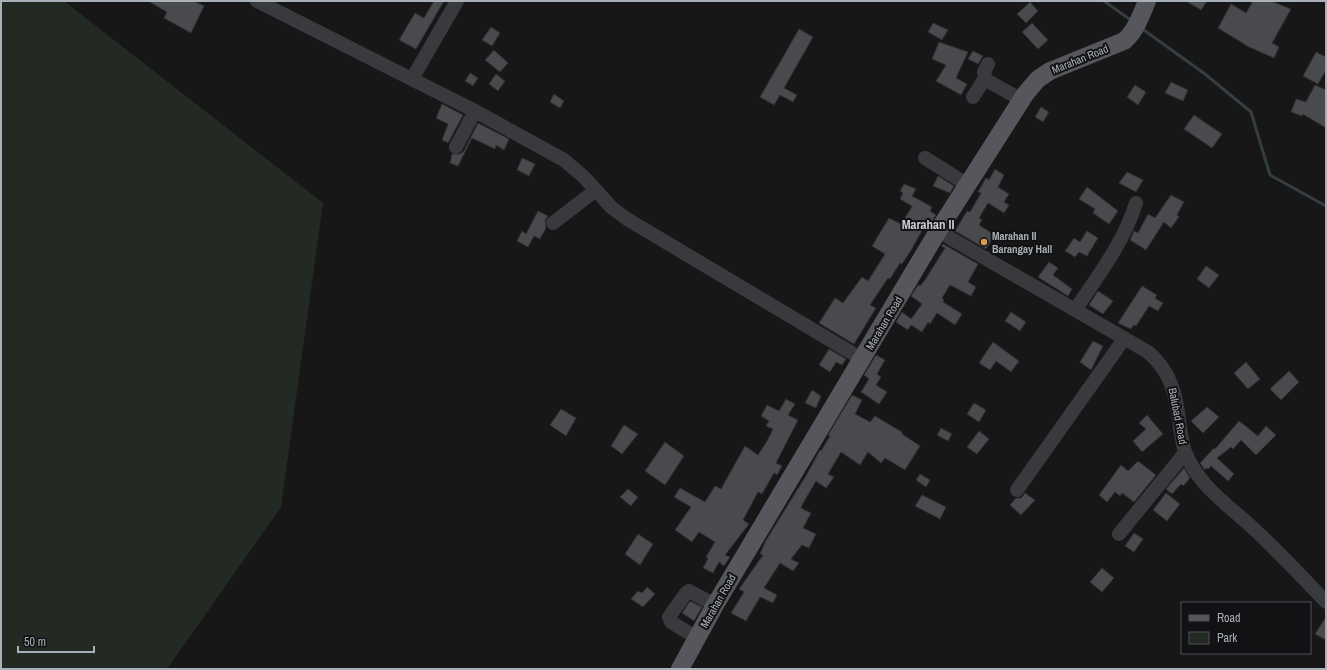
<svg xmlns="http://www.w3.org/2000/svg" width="1327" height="670" viewBox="0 0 1327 670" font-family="'Archivo Narrow',sans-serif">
<rect width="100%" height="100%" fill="#171718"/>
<!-- green -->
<path fill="#232a24" d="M1 1H64L323 203 281 507 167 669H1Z"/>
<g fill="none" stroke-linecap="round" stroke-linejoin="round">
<!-- stream -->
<path stroke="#333d42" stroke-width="3" d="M1104 1 1132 21
M1141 28 1205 74 1251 112 1270 175 1326 206"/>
</g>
<!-- building -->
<path fill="#494a4d" stroke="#313134" d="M148 1H194L204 6 191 33 164 18 167 12Z
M434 1H444L416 49 399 40 415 13 424 18Z
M1186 1H1207L1201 10Z
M1253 1H1271L1291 9 1272 43 1279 47 1274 58 1249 47 1218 28 1231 4 1246 13Z
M1030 2 1038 11 1026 23 1017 14Z
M933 23 948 30 942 40 928 32Z
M1032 23 1048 40 1038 49 1022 32Z
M491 27 500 33 492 46 482 40Z
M799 29 813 37 784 88 797 95 793 102 780 95 774 105 760 97Z
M939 42 968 52 956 78 967 84 961 95 936 81 946 65 932 59Z
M494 50 508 63 500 72 485 60Z
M973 51 983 56 978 64 968 59Z
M1316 52 1326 57V70L1318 84 1303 76Z
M470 73 478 78 473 86 465 81Z
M496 74 505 81 498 91 489 84Z
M1171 82 1188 90 1183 101 1165 93Z
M1135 85 1146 92 1138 105 1127 97Z
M1315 85 1326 90V128L1303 114 1302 116 1291 112 1296 99 1306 102Z
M554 94 564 101 560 108 550 102Z
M442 104 463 115 448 143 442 140 448 124 436 118Z
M1041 107 1049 112 1043 122 1035 117Z
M1194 115 1222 134 1212 148 1184 129Z
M478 123 509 139 504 150 496 145 495 149 472 138 458 166 450 163 452 154H460L464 151Z
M522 158 535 164 529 176 517 170Z
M995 169 1004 175 998 187 1009 194 1004 202 1009 205 1004 213 988 203 979 218 982 220 979 225 995 235 986 249 955 231 967 211 970 212 981 193 978 192 986 178 989 180Z
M1127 172 1143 180 1136 192 1119 183Z
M938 176 954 186 950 193 933 186Z
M904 184 916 189 912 196 932 207 930 211 936 215 932 222 928 220 910 252 902 264 900 263 890 279 888 278 870 305 876 308 854 344 819 323 835 298 843 303 862 277 868 281 885 254 872 246 889 218 901 224 910 210 912 206 900 199 903 193 900 191Z
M1087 187 1118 211 1109 224 1093 213 1095 209 1079 199Z
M1171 195 1184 202 1177 215 1179 217 1171 228 1164 222 1146 250 1130 240 1134 231 1138 233 1148 214 1155 218Z
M538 211 548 216 545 220 546 228 540 239 534 236 528 247 517 241 522 231 526 234Z
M1087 231 1098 238 1087 256 1079 252 1075 257 1065 251 1074 238 1080 242Z
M943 244 978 264 968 282 976 287 971 296 950 285 942 298 944 300 943 302 962 314 955 325 937 313 930 324 928 322 922 332 911 325 908 330 896 322 902 312 911 319 922 304 911 296 918 285 920 286 925 280 945 248 941 246Z
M1049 262 1058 268 1053 275 1072 289 1068 296 1038 277Z
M1206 266 1219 275 1209 288 1197 279Z
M1142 286 1157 295 1155 298 1163 303 1158 311 1149 306 1136 326 1134 325 1131 329 1118 323Z
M1098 291 1113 301 1103 314 1089 305Z
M1011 312 1026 322 1020 331 1005 321Z
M1093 341 1103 346 1091 370 1080 362Z
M993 342 1019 361 1011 372 996 361 990 370 979 363Z
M829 349 846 359 842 365 836 362 830 372 819 365Z
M876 355 885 360 877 374 881 377 876 385 887 392 879 404 861 392 869 379 864 375Z
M1246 362 1260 379 1248 389 1234 373Z
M1289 371 1299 382 1281 400 1270 389Z
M812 390 821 396 816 408 805 403Z
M852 395 862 400 855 414 870 422 875 416 902 432V434L920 446 905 470 885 458 881 463 868 452 860 465 841 452 828 474 834 477 826 488 816 481 802 505 801 508 811 513 803 528 816 534 809 548 802 545 791 559 799 563 793 571 780 563 764 588 777 595 773 603 760 597 746 621 731 613 744 592 739 589 763 555 760 554 765 542 807 474 820 450 821 451 830 436 828 435Z
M786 399 795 404 788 415 798 420 776 463 782 466 777 475 774 473 762 494 758 492 743 520 749 524 725 555 730 557 724 566 719 562 713 573 703 568 708 558 706 557 715 542 699 532 692 542 675 530 691 507 674 497 680 488 705 502 715 486 721 489 745 446 758 455 767 441 773 429 766 426 769 421 761 416 767 405 779 411Z
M974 403 986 410 979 422 967 414Z
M1207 407 1219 417 1203 433 1191 421Z
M561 409 576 418 566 436 550 425Z
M1147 415 1163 434 1142 452 1133 441 1146 429 1139 423Z
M1239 421 1258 436 1266 426 1276 435 1256 455 1241 440 1233 449 1231 447 1217 458 1234 474 1228 481 1211 466 1208 469 1206 468 1205 470 1200 463 1214 448 1215 449Z
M624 425 638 434 622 454 611 446Z
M941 428 952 434 948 441 937 435Z
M979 431 989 439 977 454 967 447Z
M665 442 684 456 665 485 645 471Z
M1138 461 1156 475 1134 502 1122 493 1120 496 1115 492 1107 502 1099 495 1121 465 1128 471Z
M1184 468 1190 478 1183 486 1181 484 1172 494 1166 489Z
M920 474 930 480 926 487 916 480Z
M628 489 638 497 631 506 620 497Z
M1025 493 1035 500 1021 515 1010 505 1016 498H1021Z
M1166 493 1180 504 1167 521 1153 510Z
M922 495 946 507 940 519 915 506Z
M1134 533 1143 539 1134 552 1125 546Z
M638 534 653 544 640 565 625 554Z
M1102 568 1114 578 1102 592 1090 582Z
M647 587 655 594 643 607 631 599 638 591 642 593Z
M690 601 702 607 694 621 682 613Z
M1326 617V640L1315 634Z"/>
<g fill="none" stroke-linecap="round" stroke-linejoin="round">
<!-- minor -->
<path stroke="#383a3d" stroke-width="14" d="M257 1 475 111 564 160 584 177 611 207 627 219 862 359
M988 64 984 72 986 80 1022 100
M412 79 457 1
M973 97 985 78
M456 147 475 111
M925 158 968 185
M553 223 596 190
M938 231 1148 352C1172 372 1177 398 1180 428 1182 436 1182 446 1186 454 1200 488 1230 506 1255 530 1280 553 1303 578 1326 602
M1075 310C1098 276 1124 242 1136 203
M1017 490 1124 339
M1119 534 1185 453
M697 638 671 622 669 617 686 593 689 591 715 605"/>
<!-- major -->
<path stroke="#55575c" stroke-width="18" d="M680 669 715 605 938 231 1026 93 1038 79 1050 71 1124 41C1136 31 1141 15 1147 1"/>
</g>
<!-- markers -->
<circle fill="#df9c48" stroke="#121214" stroke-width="1.5" cx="984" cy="242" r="4"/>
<g text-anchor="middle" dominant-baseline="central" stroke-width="4" stroke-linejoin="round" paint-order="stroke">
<!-- street labels -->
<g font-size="11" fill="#aab0b7" stroke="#121214">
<text transform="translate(1080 59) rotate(-22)">Marahan Road</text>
<text transform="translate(884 323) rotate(-59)">Marahan Road</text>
<text transform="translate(1178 416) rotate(79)">Balubad Road</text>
<text transform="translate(718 601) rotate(-60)">Marahan Road</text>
</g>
<!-- poi labels -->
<g font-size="11" font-weight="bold" fill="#aab0b7" stroke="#121214" text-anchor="start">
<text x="992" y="236">Marahan II<tspan x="992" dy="13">Barangay Hall</tspan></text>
</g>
<!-- quarter labels -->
<g font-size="13" font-weight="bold" fill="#cbced4" stroke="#121214">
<text x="928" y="224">Marahan II</text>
</g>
</g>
<!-- border -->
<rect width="1327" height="670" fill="none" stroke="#aab0b7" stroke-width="4"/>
<!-- legend -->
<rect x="1181" y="602" width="130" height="52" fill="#121214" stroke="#4f5155"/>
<rect x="1189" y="615" width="20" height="6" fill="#55575c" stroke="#4f5155"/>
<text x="1217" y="622" font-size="12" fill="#aab0b7">Road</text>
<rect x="1189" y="632" width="20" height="12" fill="#232a24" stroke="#4f5155"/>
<text x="1217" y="642" font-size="12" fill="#aab0b7">Park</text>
<!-- scale -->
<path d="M18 646v6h76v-6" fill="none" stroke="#aab0b7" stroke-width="2"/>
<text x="24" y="646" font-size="12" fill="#aab0b7" stroke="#121214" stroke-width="3" paint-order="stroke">50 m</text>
</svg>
